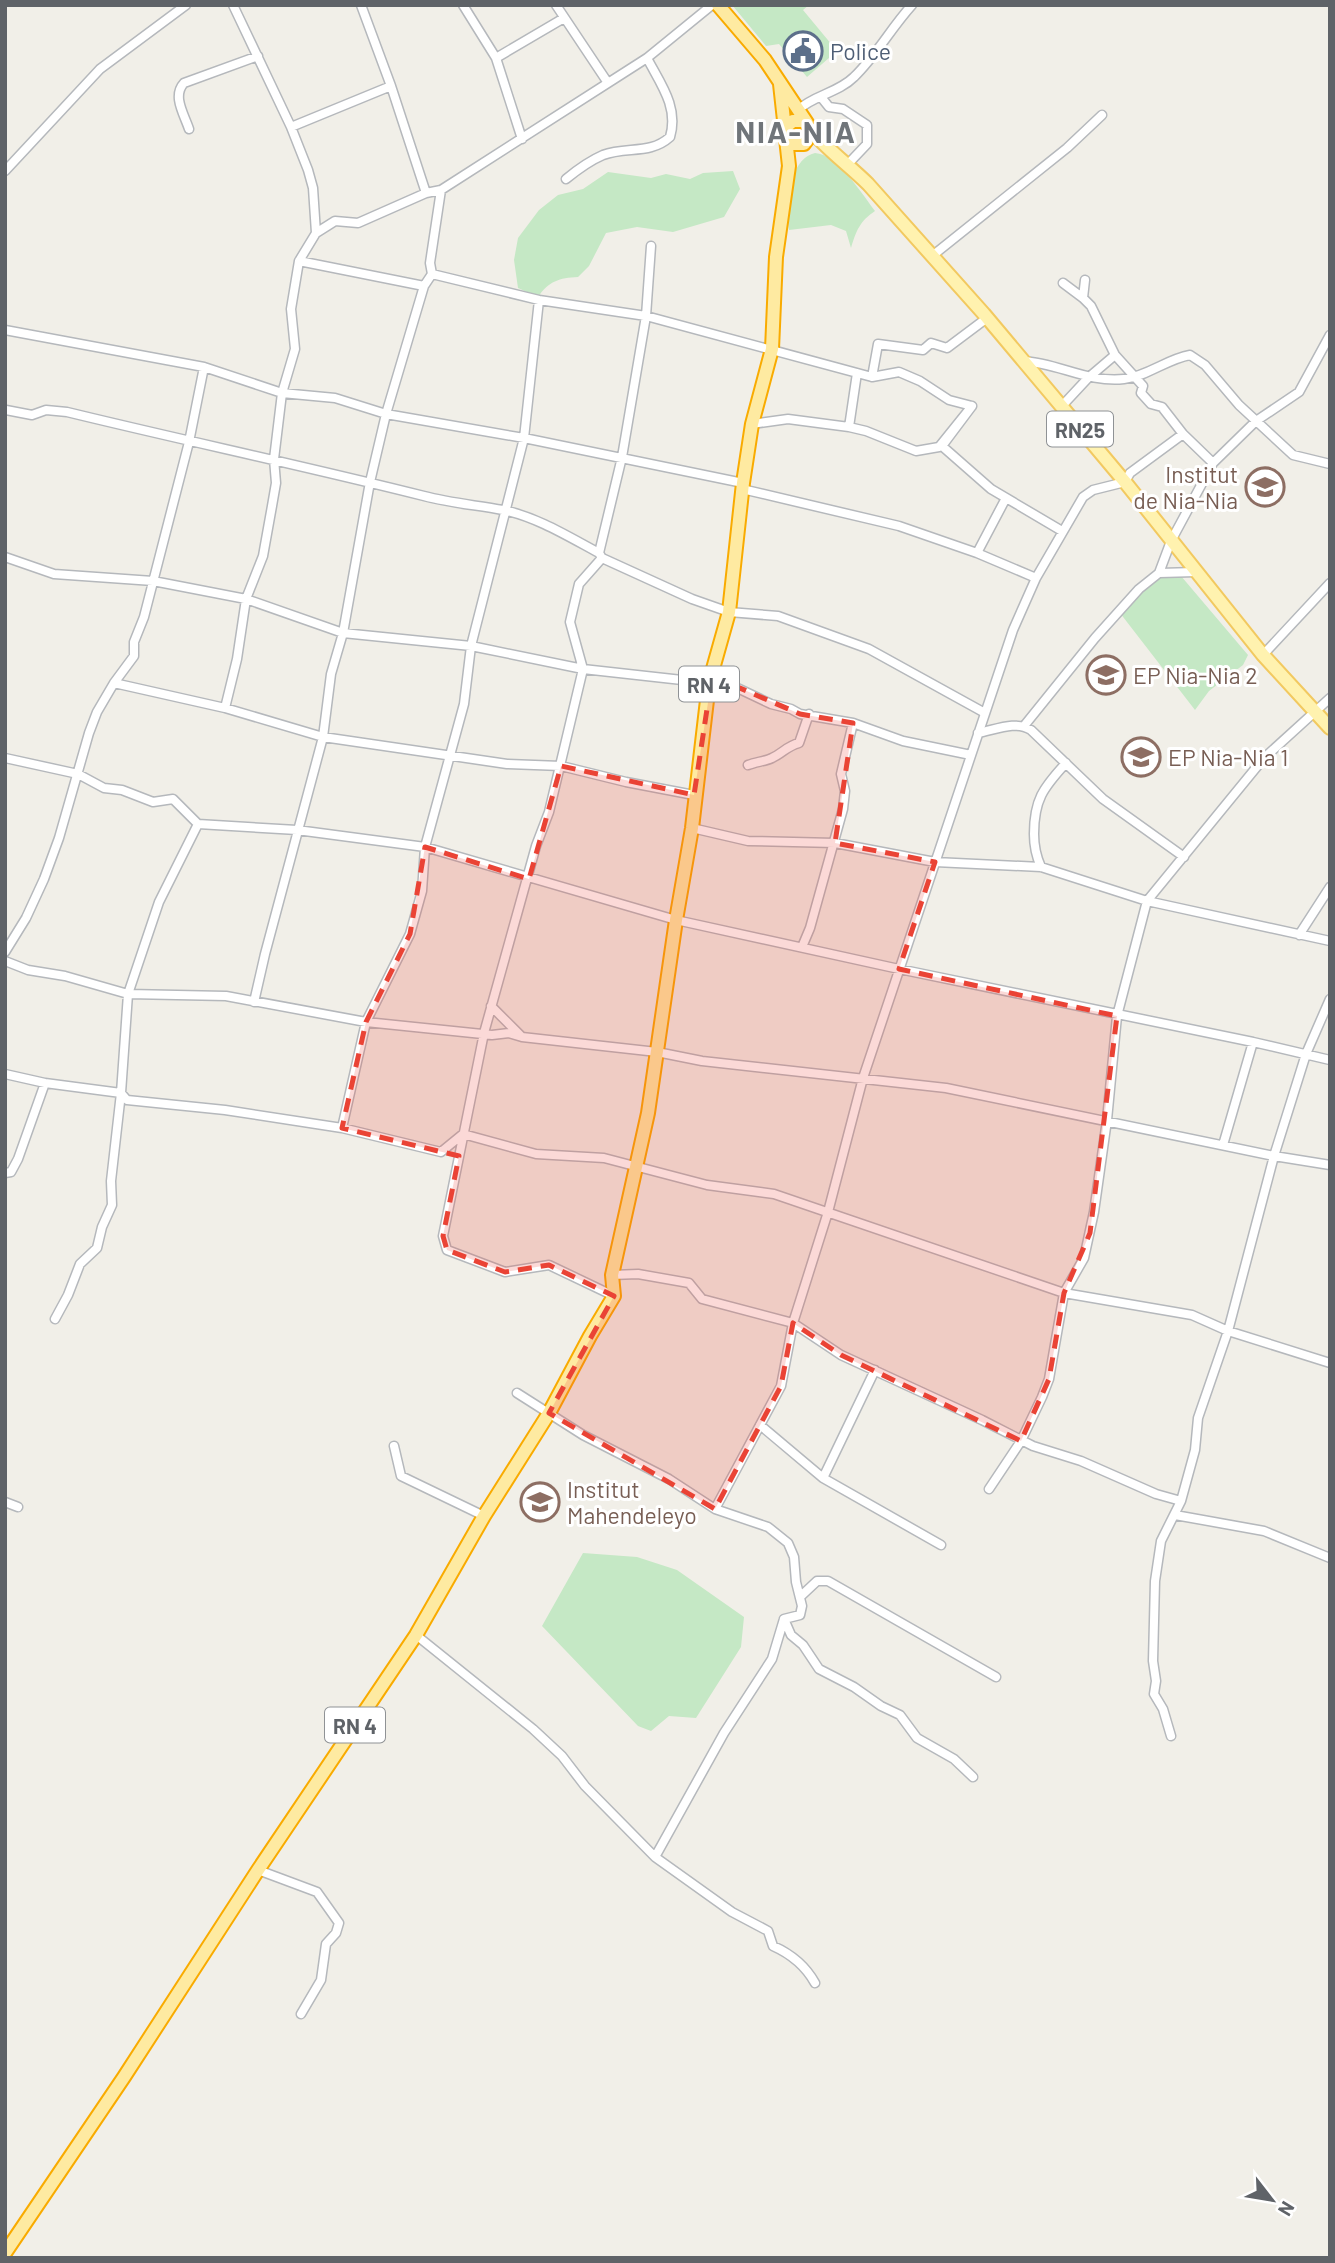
<svg xmlns="http://www.w3.org/2000/svg" width="1335" height="2263" viewBox="0 0 1335 2263" font-family="Barlow,sans-serif">
<rect width="100%" height="100%" fill="#f1efe8"/>
<!-- green -->
<path fill="#c5e8c5" d="M732 5H809L803 10 837 51 807 77 779 44 766 46Z
M815 153C837 154 863 195 875 211 860 221 856 231 851 248L846 231 831 225 789 230C786 208 788 159 815 153Z
M733 171 740 189 724 217 673 232 637 227 606 233 589 266 578 277C559 278 549 281 538 297L518 288 514 260 518 238 539 210 558 195 583 189 608 172 651 178 666 174 690 179 703 173Z
M1159 576H1181L1248 655 1243 665 1209 691 1195 710 1120 613Z
M583 1553 637 1557 677 1570 744 1617 741 1647 696 1718 669 1716 651 1731 638 1726 542 1626Z"/>
<g fill="none" stroke-linecap="round" stroke-linejoin="round">
<!-- minor casing -->
<g stroke="#b5b8bc" stroke-width="11">
<path id="minor" d="M361 5 391 86 426 193
M463 5 496 58 522 139
M556 5 608 83
M496 58 564 18
M821 97 829 107 843 109 867 125V144L848 164
M798 110C814 95 838 93 854 77 876 56 891 28 912 5
M291 127 391 86
M189 129C184 114 172 96 184 83L258 56
M5 171 100 69 186 5
M566 179C577 170 589 161 603 155 627 146 650 155 670 137 679 107 660 83 647 58
M316 233 335 221 358 223 426 193 441 190 647 58 712 5
M932 256 1067 148 1102 115
M299 261 424 286
M432 274 539 300 646 316 872 377 899 372 920 381 949 400 972 406
M1085 280 1083 298 1091 306 1115 355
M1063 283 1083 298
M5 330 204 367 282 393 335 398 386 414 524 438 743 483
M1023 361C1058 363 1088 383 1124 379 1148 376 1167 359 1190 355L1205 365 1239 405 1293 455 1330 464
M872 377 878 344 923 350 931 343 947 348 987 318
M1061 407 1088 378 1115 355 1143 386 1141 393 1151 404 1162 407 1183 434 1213 463
M6 410 32 415 46 410 67 412C186 441 305 466 424 496 450 503 476 505 503 510 537 517 569 537 599 553
M752 424 788 419 849 427 866 431 916 451 939 447 972 406 942 446 991 489 1062 531
M849 427 857 373
M742 489 899 526 977 553 1036 578
M977 553 1006 498
M5 557 54 574 153 581 246 599 343 633 471 646 583 669 709 683
M602 558 692 599 729 612 778 616 869 649 985 713
M1159 573 1196 572
M1263 655 1330 583
M712 676 771 704 791 709 800 714 853 723 903 741 971 755
M114 683 225 708 323 737 507 764 561 766 626 782 694 795
M225 708 237 659 246 599 263 556 272 506 276 483 274 459 282 393 295 349 291 309 299 261 316 233 313 188 308 170 291 127 233 5
M1024 726 1095 638 1139 589 1159 573 1171 541 1213 463 1256 421 1299 392 1330 335
M978 733C995 730 1016 720 1031 730L1103 799 1184 857
M5 758 78 774 104 788 122 790 153 802 173 799 198 824 297 830 425 847 676 920 899 969 1253 1042 1330 1060
M748 765C756 762 766 761 772 758 783 753 787 746 799 743L809 714
M692 828 748 841 835 843 935 862 1041 867 1147 901 1330 941
M1041 867C1036 856 1034 847 1034 834 1034 800 1043 788 1066 763
M1299 935 1330 887
M802 947 810 928 843 809 845 791 841 774 853 723
M5 952 26 918 44 879 59 838 89 733 97 712 114 683 134 656V642L144 617 189 442 204 367
M5 961 28 970 65 976 128 994 226 996 366 1022 492 1035 509 1033 522 1037 657 1052 702 1061 946 1088 1274 1156 1330 1165
M254 1002 265 954 323 737 331 674 343 633 370 482 386 414 424 286 432 274 430 263 441 190
M491 1006 521 1036
M5 1074 45 1083 121 1093 127 1100 225 1110 342 1128 441 1152 463 1134 536 1154 604 1158 707 1185 774 1194 1064 1293 1192 1315 1228 1331 1330 1363
M342 1128 366 1022 410 934 422 891 425 847 464 704 471 646 524 438 539 300
M1223 1145 1253 1042
M5 1173 11 1172 18 1159 45 1083
M612 1275 638 1274 689 1283 702 1299 793 1323 841 1355 982 1420 1033 1446 1081 1461 1156 1494 1181 1501
M614 1296 549 1265 505 1272 447 1250 443 1236 484 1033 536 846 549 812 583 669 570 622 579 584 602 558 599 553 622 457 646 316 651 246
M55 1319 68 1295 80 1264 97 1248 102 1227 112 1205 111 1181 121 1093 128 994 159 902 198 824
M517 1393 583 1435 669 1479 715 1509 768 1527 788 1543 794 1557 796 1582 802 1606 800 1615 784 1619 772 1659 724 1733 655 1857
M760 1425 823 1478 941 1545
M394 1446 401 1476 484 1516
M823 1478 875 1370
M989 1489 1021 1441 1042 1397 1049 1379 1064 1293 1084 1258 1094 1212 1107 1120 1117 1016 1147 901 1264 758 1330 698
M5 1502 18 1507
M715 1509 781 1386 793 1323 828 1212 863 1078 1013 630 1036 578 1083 497 1093 490 1125 482 1130 473 1183 434
M1175 1515 1264 1531 1330 1558
M801 1596 817 1581H828L996 1677
M784 1619 791 1635 803 1645 819 1669 854 1687 881 1706 900 1715 917 1738 954 1759 973 1777
M416 1635 533 1729 562 1756 585 1786 655 1857 732 1912 768 1931 773 1946C791 1954 805 1965 815 1983
M1171 1736 1163 1709 1154 1694 1156 1681 1153 1661 1155 1581 1161 1541 1181 1501 1195 1450 1198 1418 1228 1331 1274 1156 1306 1054 1330 999
M258 1870 317 1892 339 1923 336 1933 326 1944 321 1980 301 2014"/>
</g>
<!-- primary casing -->
<g stroke="#f2c960" stroke-width="16">
<path id="primary" d="M810 129C826 149 849 165 868 184L984 314 1125 482 1263 655 1330 728"/>
</g>
<!-- trunk casing -->
<g stroke="#f9ab00" stroke-width="16">
<path id="trunk" d="M718 5 765 60 807 123
M785 132 788 125 793 121H804L810 129V136L804 144H792L787 138
M5 2253 124 2077 258 1870 416 1635 484 1516 549 1413 590 1336 614 1296 612 1275 648 1113 676 920 692 828 709 683 729 612 743 483 752 424 772 349 776 257 789 166 780 84"/>
</g>
<!-- minor -->
<use href="#minor" stroke="#fff" stroke-width="8"/>
<!-- primary -->
<use href="#primary" stroke="#fff2af" stroke-width="12"/>
<!-- trunk -->
<use href="#trunk" stroke="#feeaa1" stroke-width="12"/>
</g>
<!-- marked area -->
<path fill="#ea4335" fill-opacity="0.2" stroke="#ea4335" stroke-width="5" stroke-dasharray="14 9" stroke-linejoin="round" d="M712 676 800 714 853 723 835 843 935 862 899 969 1117 1016 1090 1233 1064 1293 1049 1379 1021 1441 841 1355 793 1323 781 1386 715 1509 549 1413 614 1296 549 1265 505 1272 447 1250 443 1236 459 1156 342 1128 366 1022 410 934 425 847 529 879 561 766 694 795Z"/>
<!-- icons -->
<defs>
<g id="civic-ring" transform="scale(2.0125)"><circle r="9.5" fill="#fff" stroke="#5c6f8a" stroke-width="1.5"/><path d="M-.6-6.5H3V-4.5H.6V-3L4-1V1h2V6H-6V1h2V-1L-.6-3ZM-1.2 2.5V6h2.4V2.5Z" fill="#5c6f8a"/></g>
<g id="school-ring" transform="scale(2.0125)"><circle r="9.5" fill="#fff" stroke="#8d6e63" stroke-width="1.5"/><path d="M0-5L7-2L0 1L-7-2ZM-4 1L0 2.5L4 1V4Q0 6-4 4Z" fill="#8d6e63"/></g>
</defs>
<g fill-rule="evenodd">
<use href="#civic-ring" x="803" y="51"/>
<use href="#school-ring" x="1265" y="487"/>
<use href="#school-ring" x="1106" y="675"/>
<use href="#school-ring" x="1141" y="757"/>
<use href="#school-ring" x="540" y="1502"/>
</g>
<g text-anchor="middle" dominant-baseline="central" stroke-width="6" stroke-linejoin="round" paint-order="stroke">
<!-- shield labels -->
<g fill="#fff" stroke="#8f9295" stroke-width="2">
<rect x="1047" y="411.5" width="66" height="35" rx="5"/>
<rect x="679" y="666.5" width="60" height="35" rx="5"/>
<rect x="325" y="1707.5" width="60" height="35" rx="5"/>
</g>
<g font-size="21" font-weight="bold" fill="#5f6368">
<text x="1080" y="429">RN25</text>
<text x="709" y="684">RN 4</text>
<text x="355" y="1725">RN 4</text>
</g>
<!-- service labels -->
<g font-size="23" fill="#4e5e75" stroke="#fff" text-anchor="start">
<text x="830" y="51">Police</text>
</g>
<!-- education labels -->
<g font-size="23" fill="#785e54" stroke="#fff" text-anchor="start">
<text x="1238" y="474" text-anchor="end">Institut<tspan x="1238" dy="26">de Nia-Nia</tspan></text>
<text x="1133" y="675">EP Nia-Nia 2</text>
<text x="1168" y="757">EP Nia-Nia 1</text>
<text x="567" y="1489">Institut<tspan x="567" dy="26">Mahendeleyo</tspan></text>
</g>
<!-- district labels -->
<g font-size="30" font-weight="bold" letter-spacing="2" fill="#70757a" stroke="#fff">
<text x="796" y="131">NIA-NIA</text>
</g>
</g>
<!-- border -->
<rect width="1335" height="2263" fill="none" stroke="#5f6368" stroke-width="14"/>
<!-- north arrow -->
<g transform="translate(1272 2200) rotate(121)" stroke="#ffffff" stroke-width="5" paint-order="stroke">
<path d="M0-5L12 26L0 18L-12 26Z" fill="#5f6368"/>
<text y="-10" font-size="19" font-weight="bold" text-anchor="middle" fill="#5f6368">N</text>
</g>
</svg>
